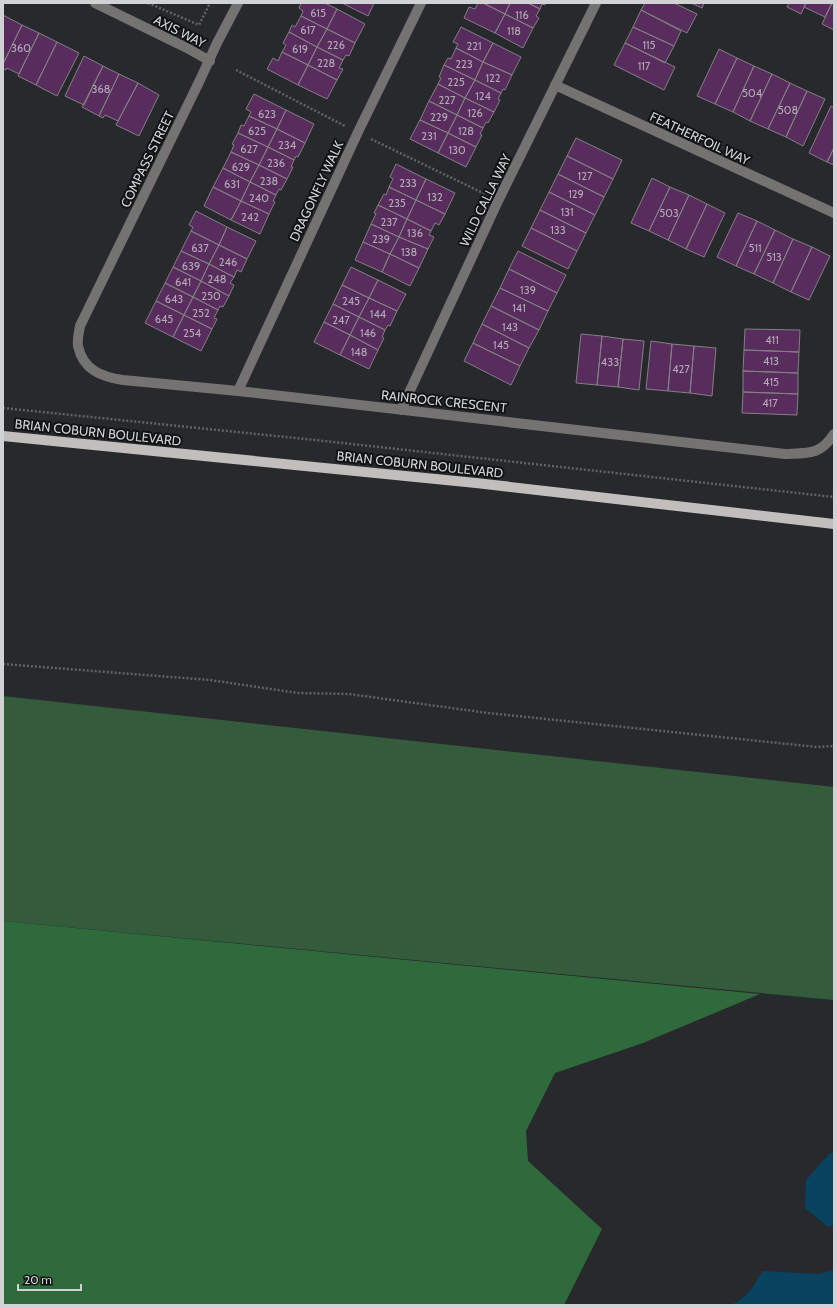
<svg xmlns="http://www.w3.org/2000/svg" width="837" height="1308" viewBox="0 0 837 1308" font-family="Cabin,sans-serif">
<rect width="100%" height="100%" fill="#27292c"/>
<!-- green -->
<path fill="#355b3d" d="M3 696 834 787V1000L3 921Z"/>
<!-- forest -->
<path fill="#2f6a3d" d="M3 921 760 994 643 1043 555 1073 526 1131 528 1161 602 1229 564 1305H3Z"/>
<!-- water -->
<path fill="#084360" d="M834 1152V1225L828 1227 805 1208 806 1180 829 1154Z
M834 1270V1305H726L736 1303 750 1291 763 1271 819 1274Z"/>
<!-- building -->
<path fill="#582d5d" stroke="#838083" d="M301 3H325L337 9 327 29 301 16 303 11 299 8Z
M342 3H374L368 16Z
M478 3H483L505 14 495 33 464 18 469 7 475 9Z
M483 3H510L505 14Z
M510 3H528L540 9 536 16 539 18 533 28 505 14Z
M528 3H546L545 5 542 4 540 9Z
M645 3H674L697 14 687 33 641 10Z
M691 3H704L702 8Z
M789 3H806L801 14 787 7Z
M806 3H832L825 17 804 7Z
M832 3H834V30L822 24Z
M337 9 365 24 355 43 327 29Z
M641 10 681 31 674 46 633 27Z
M505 14 533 28 523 48 495 33Z
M3 15 22 25 3 64Z
M301 16 327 29 317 47 289 32 292 25 295 27Z
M22 25 39 33 19 74 7 68 6 70 3 68V64Z
M461 27 493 43 483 62 456 48 458 44 453 42Z
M633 27 674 46 665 63 625 43Z
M327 29 355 43 349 56 346 55 343 60 317 47Z
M289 32 317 47 308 65 282 52 286 45 283 43Z
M39 33 57 42 36 85 18 76Z
M57 42 79 53 57 96 36 85Z
M493 43 521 57 512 75 483 62Z
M625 43 675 67 664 90 614 65Z
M317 47 343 60 339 68 343 69 337 80 308 65Z
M456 48 483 62 475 80 444 65 448 58 451 59Z
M719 49 737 58 715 104 697 96Z
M282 52 308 65 298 85 267 69 273 58 278 61Z
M84 56 103 66 84 105 65 96Z
M737 58 754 66 733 112 715 104Z
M483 62 512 75 505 90 503 89 501 93 475 80Z
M308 65 337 80 327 99 298 85Z
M444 65 475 80 465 98 438 84 441 78 439 77Z
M103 66 119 74 99 116 82 107Z
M754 66 772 74 750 121 733 112Z
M119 74 138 83 118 121 105 115 103 118 99 116Z
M772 74 790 83 768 129 750 121Z
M475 80 501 93 498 99 500 100 494 112 465 98Z
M138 83 159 95 139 136 116 125Z
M790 83 807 91 786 137 768 129Z
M438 84 465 98 457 115 429 101Z
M807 91 825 99 803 146 786 137Z
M254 94 286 110 277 129 249 116 251 112 246 109Z
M465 98 494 112 488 123 486 122 483 128 457 115Z
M429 101 457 115 448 133 420 120Z
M831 106 834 108V148L827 162 809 153Z
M286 110 314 124 305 143 277 129Z
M457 115 483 128 480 134 482 135 476 147 448 133Z
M249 116 277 129 268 147 238 133 241 125 244 126Z
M420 120 448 133 438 153 410 139Z
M277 129 305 143 298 157 296 156 294 160 268 147Z
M238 133 268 147 259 165 231 152 234 145 232 144Z
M448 133 476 147 466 167 438 153Z
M576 138 622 160 613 179 567 156Z
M268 147 294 160 291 167H293L287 179 259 165Z
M834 148V165L827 162Z
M231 152 259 165 250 182 223 168Z
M567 156 613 179 604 197 558 174Z
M396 164 426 179 416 200 389 187 393 179 390 177Z
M259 165 287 179 281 190 279 189 276 195 250 182Z
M223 168 250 182 241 201 213 187Z
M558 174 604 197 595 215 549 192Z
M652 178 670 187 649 231 631 223Z
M426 179 455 193 445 214 416 200Z
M250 182 276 195 273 201 275 202 269 214 241 201Z
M213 187 241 201 231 220 204 206Z
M389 187 416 200 407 219 378 205 384 194 386 195Z
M670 187 689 195 668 240 649 231Z
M549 192 595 215 586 233 540 210Z
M689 195 707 204 686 249 668 240Z
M416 200 445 214 439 225 435 223 431 231 407 219Z
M241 201 269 214 260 234 231 220Z
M707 204 725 213 704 257 686 249Z
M378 205 407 219 399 237 371 224 376 214 374 213Z
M540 210 586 233 577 251 531 228Z
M196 211 227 227 219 245 191 231 193 227 189 225Z
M738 213 757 221 736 266 717 257Z
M407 219 431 231 429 235 434 237 428 249 399 237Z
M757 221 775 230 754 274 736 266Z
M371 224 399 237 390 254 363 242Z
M227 227 256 241 247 259 219 245Z
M531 228 577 251 568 269 522 246Z
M775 230 793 239 773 283 754 274Z
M191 231 219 245 209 264 181 251Z
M399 237 428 249 419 268 390 254Z
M793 239 812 247 791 292 773 283Z
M363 242 390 254 382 272 355 260Z
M219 245 247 259 241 272 237 270 234 277 209 264Z
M812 247 830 256 809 300 791 292Z
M181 251 209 264 201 281 173 267Z
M518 251 566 275 557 293 509 269Z
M390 254 419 268 410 286 382 272Z
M209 264 234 277 230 283 234 285 229 296 201 281Z
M173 267 201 281 193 297 165 283Z
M351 267 378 280 369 298 342 285Z
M509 269 557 293 548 311 500 288Z
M378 280 406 294 397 311 369 298Z
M201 281 229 296 223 307 220 306 218 310 193 297Z
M165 283 193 297 184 315 156 301Z
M342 285 369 298 359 317 333 304Z
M500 288 548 311 539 330 491 306Z
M193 297 218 310 214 318 217 319 212 329 184 315Z
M369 298 397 311 390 326 388 325 385 330 359 317Z
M156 301 184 315 173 337 145 323Z
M333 304 359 317 350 335 324 322Z
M491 306 539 330 529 348 482 324Z
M184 315 212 329 201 351 173 337Z
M359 317 385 330 382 337 384 338 378 350 350 335Z
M324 322 350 335 340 355 314 342Z
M482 324 529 348 520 366 473 343Z
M745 329 800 330 799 352 744 350Z
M581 334 602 336 597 385 576 383Z
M350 335 378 350 369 369 340 355Z
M602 336 623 339 618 387 597 385Z
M623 339 644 341 639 390 618 387Z
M651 341 672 344 668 391 646 389Z
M473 343 520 366 511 385 464 361Z
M672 344 694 346 690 393 668 391Z
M694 346 716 348 712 396 690 393Z
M744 350 799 352 798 373 743 371Z
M743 371 798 373V394L743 392Z
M743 392 798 394 797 415 742 413Z"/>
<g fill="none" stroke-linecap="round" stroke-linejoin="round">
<!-- path -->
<path stroke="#626466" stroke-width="2.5" stroke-dasharray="2 2" stroke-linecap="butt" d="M148 3 199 25 210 3
M236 70 345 126
M371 139 485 194
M3 408 315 440 834 497
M3 664 210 680 298 693 349 694 488 713 817 747 834 746"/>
<!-- minor -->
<path stroke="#757372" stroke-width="10" d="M95 3 187 48 210 61
M238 3 217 43 200 80 80 326C79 332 77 340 78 346 83 370 102 377 123 380L238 391 785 454C808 453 821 455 834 434
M555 85 834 213
M238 391 358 132 421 3
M401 410 498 201 596 3"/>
<!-- major -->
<path stroke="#c1bebb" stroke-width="10" d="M3 436 476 483 834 524"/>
</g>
<g text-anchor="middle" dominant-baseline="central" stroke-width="4" stroke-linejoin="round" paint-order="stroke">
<!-- number labels -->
<g font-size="11" fill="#b3a9b6">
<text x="318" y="13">615</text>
<text x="522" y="15">116</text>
<text x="308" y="30">617</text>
<text x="514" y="31">118</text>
<text x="336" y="45">226</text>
<text x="649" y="45">115</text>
<text x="474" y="46">221</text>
<text x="21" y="48">360</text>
<text x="300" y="49">619</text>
<text x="326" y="63">228</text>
<text x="464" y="64">223</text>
<text x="644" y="66">117</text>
<text x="493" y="78">122</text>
<text x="456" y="82">225</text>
<text x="101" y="89">368</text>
<text x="752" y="93">504</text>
<text x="483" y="96">124</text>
<text x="447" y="100">227</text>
<text x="788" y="110">508</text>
<text x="475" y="113">126</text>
<text x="267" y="114">623</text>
<text x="439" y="117">229</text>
<text x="257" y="131">625</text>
<text x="466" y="131">128</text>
<text x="429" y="136">231</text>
<text x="287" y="145">234</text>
<text x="249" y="149">627</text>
<text x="457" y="150">130</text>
<text x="276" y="163">236</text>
<text x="241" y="167">629</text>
<text x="585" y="176">127</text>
<text x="269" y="181">238</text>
<text x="408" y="183">233</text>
<text x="232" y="184">631</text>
<text x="576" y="194">129</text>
<text x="435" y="197">132</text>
<text x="259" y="198">240</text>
<text x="397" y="203">235</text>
<text x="567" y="212">131</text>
<text x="669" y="213">503</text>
<text x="250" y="217">242</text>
<text x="389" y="222">237</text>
<text x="558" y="230">133</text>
<text x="415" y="233">136</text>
<text x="381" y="239">239</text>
<text x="200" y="248">637</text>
<text x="755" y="248">511</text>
<text x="409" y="252">138</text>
<text x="774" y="257">513</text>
<text x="228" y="262">246</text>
<text x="191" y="266">639</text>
<text x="217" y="279">248</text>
<text x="183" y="282">641</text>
<text x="528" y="290">139</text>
<text x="211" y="296">250</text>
<text x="174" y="299">643</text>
<text x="351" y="301">245</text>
<text x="519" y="308">141</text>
<text x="201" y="313">252</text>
<text x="378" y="314">144</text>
<text x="164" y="319">645</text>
<text x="341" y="320">247</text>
<text x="510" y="327">143</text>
<text x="192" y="333">254</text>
<text x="368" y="333">146</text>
<text x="772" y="340">411</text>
<text x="501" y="345">145</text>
<text x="359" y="352">148</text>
<text x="771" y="361">413</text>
<text x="610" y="362">433</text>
<text x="681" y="369">427</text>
<text x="771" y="382">415</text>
<text x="770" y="403">417</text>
</g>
<!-- street labels -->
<g font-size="13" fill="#d1d2d4" stroke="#111213">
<text transform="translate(180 31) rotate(27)">AXIS WAY</text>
<text transform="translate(700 138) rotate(25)">FEATHERFOIL WAY</text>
<text transform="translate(147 159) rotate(-64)">COMPASS STREET</text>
<text transform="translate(316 191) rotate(-65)">DRAGONFLY WALK</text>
<text transform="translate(485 200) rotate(-64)">WILD CALLA WAY</text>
<text transform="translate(444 401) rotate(6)">RAINROCK CRESCENT</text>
<text transform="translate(98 432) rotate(6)">BRIAN COBURN BOULEVARD</text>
<text transform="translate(420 464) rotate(6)">BRIAN COBURN BOULEVARD</text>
</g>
</g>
<!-- border -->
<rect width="837" height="1308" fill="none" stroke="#d1d2d4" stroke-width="8"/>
<!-- scale -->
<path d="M18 1284v6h63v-6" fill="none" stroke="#d1d2d4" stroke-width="2"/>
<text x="24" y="1284" font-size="12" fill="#d1d2d4" stroke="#111213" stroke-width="3" paint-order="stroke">20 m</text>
</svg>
